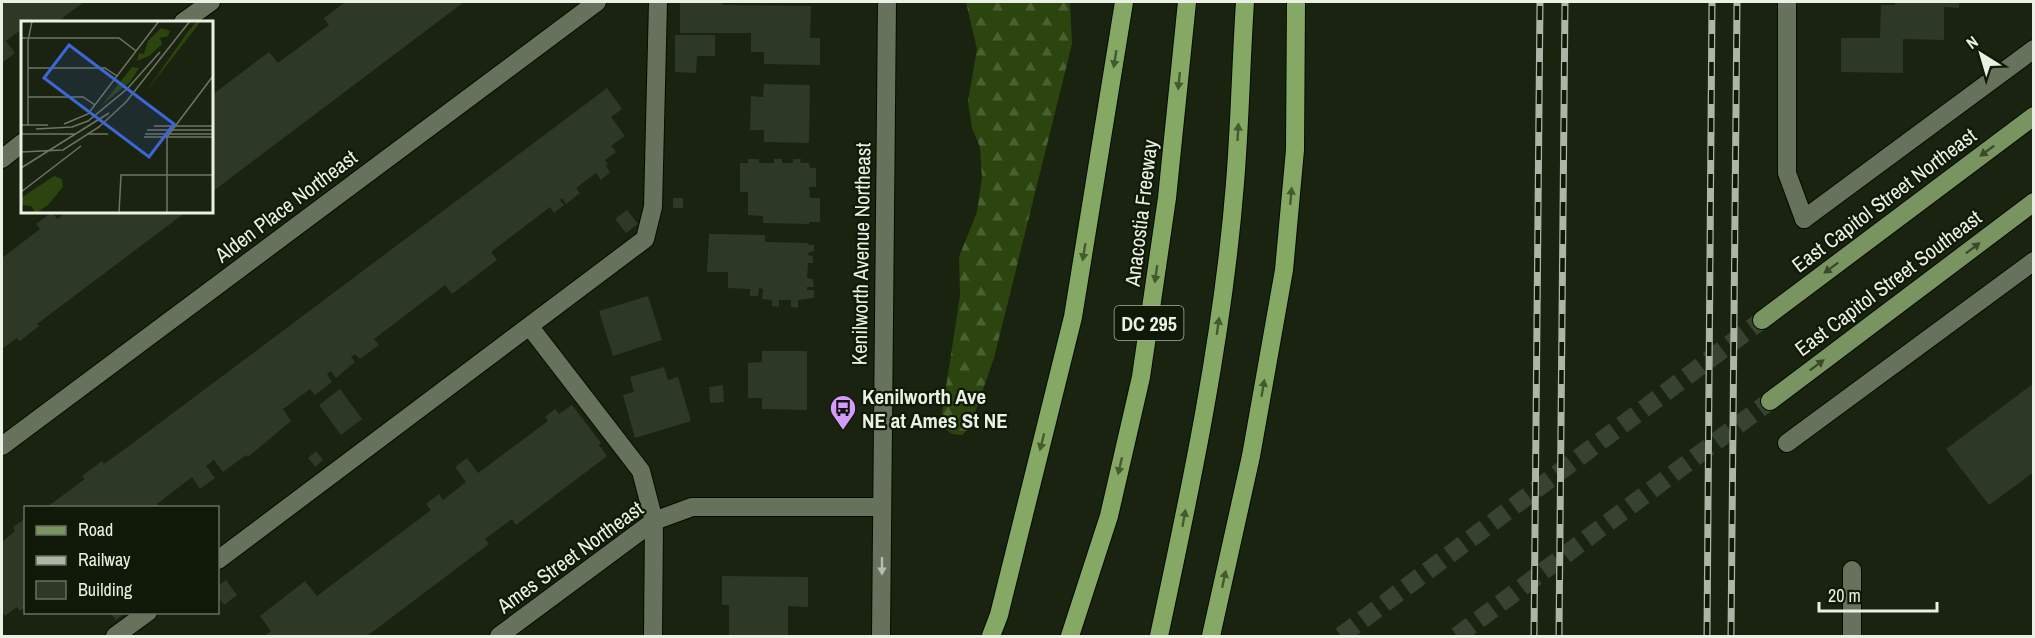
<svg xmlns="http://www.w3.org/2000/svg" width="2035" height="638" viewBox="0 0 2035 638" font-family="'Archivo Narrow',sans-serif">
<defs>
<pattern id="forest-firs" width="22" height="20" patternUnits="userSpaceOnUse" patternTransform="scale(1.5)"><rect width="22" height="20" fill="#2c450e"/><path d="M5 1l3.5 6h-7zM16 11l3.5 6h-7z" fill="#4b6031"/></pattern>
</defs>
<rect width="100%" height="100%" fill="#192310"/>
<!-- forest -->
<path fill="url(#forest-firs)" d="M966 2H1070L1072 44 994 358 970 427 962 435 952 434 943 427 942 413 960 296 959 257 977 212 982 178 980 147 972 128 968 101 977 49Z"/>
<!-- building -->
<path fill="#2e3925" d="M2 2H84L57 22H22V29L6 41 15 53 2 63Z
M342 2H464L212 192V95L269 52 278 63 329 25 324 18 344 3Z
M680 2H722V5L811 6 810 38H820V65L764 64V52H751V33H680Z
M1895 2H1959V8L1944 7V40L1903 39V73L1841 72V38H1880L1881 5H1895Z
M675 35H715V56H697L696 73 675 72Z
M764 84 810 85 809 143 764 142V130H750L751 96 763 97Z
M607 88 622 109 611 117 625 136 611 146 616 152 605 160 608 164 606 166 610 172 601 180 596 173 576 188 580 193 566 204 562 198 560 200 564 205 554 213 550 207 491 252 497 260 452 294 445 285 374 339 379 345 360 359 355 354 351 357 355 362 336 378 331 371 327 374 332 382 315 395 310 389 283 409 291 421 248 457 246 455 223 472 214 460 206 466 215 478 200 489 192 477 157 504 160 507H47L85 479 82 476 102 461 104 464 129 446Z
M748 159H759V163H774V159H782V163H793V159H801L800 163H809L810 168H816V187H809L810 198H820V222H809V224L763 223V216L748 215V192H740V163H748Z
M673 198H683V208H673Z
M627 210 638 224 626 233 615 219Z
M52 212 57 219 67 212H186L37 324 39 326 20 341 17 338 2 349V258L40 229 36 224Z
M709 234 765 235V242L808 243V245H814V251L809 252 808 255 813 256V263H808L807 278 813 279 814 287H807V290H814V298L798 300V308L791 307V300H779V307L772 306V300L762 299 763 289 759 288 758 296H750V289L728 288V272H707Z
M648 296 662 340 613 356 599 311Z
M762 351H807V410L762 409V398H748V363L762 362Z
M664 367 668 380 678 377 691 421 635 438 623 395 634 392 630 377Z
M2034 383V472L1989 505 1946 449Z
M723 385 724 402 710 403 709 387Z
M340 389 362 419 341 435 319 405Z
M572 405 601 443 599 445 607 456 516 525 512 519 485 539 489 544 367 636H264L271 631 260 616 305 581 317 596 431 510 426 504 439 494 443 500 466 482 455 467 467 458 478 473 548 421 545 417 555 409 559 414Z
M316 451 323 460 315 467 308 458Z
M26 518V606L20 611 17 607 5 616 2 611V542L15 531 13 527Z
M722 576 808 577V607L788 606V636H729V605H722Z
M226 580 237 595 224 605 218 596V586Z
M110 612H126L116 620Z"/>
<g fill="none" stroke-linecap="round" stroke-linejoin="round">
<!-- primary-tunnel -->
<path stroke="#384230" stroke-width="18" stroke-dasharray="18 9" stroke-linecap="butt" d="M1341 636 1762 320
M1457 636 1770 401"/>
<!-- service casing -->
<g stroke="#040c00" stroke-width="20">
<path id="service" d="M1787 2V173L1804 219
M183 22 211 2
M2 159 22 143
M530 327 641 471 654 521 653 636
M218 560 645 239 653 207 658 2
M115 636 148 612
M1852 636V570"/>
</g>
<!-- minor casing -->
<g stroke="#040c00" stroke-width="20">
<path id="minor" d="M1804 219 2034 49
M1787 443 2034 261
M2 446 597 2
M499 636 654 521 692 507H882
M881 636 887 2"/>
</g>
<!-- primary casing -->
<g stroke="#040c00" stroke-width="20">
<path id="primary" d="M1762 320 2034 116
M1770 401 2034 202"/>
</g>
<!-- motorway casing -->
<g stroke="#040c00" stroke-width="20">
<path id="motorway" d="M991 636 999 615 1073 317 1124 2
M1070 636 1109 516 1141 377 1167 198 1187 2
M1159 636C1191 487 1223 336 1235 183 1240 123 1241 62 1245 2
M1211 636 1251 456 1284 270 1295 150 1296 2"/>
</g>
<!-- service -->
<use href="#service" stroke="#66725c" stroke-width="18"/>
<!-- minor -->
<use href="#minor" stroke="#66725c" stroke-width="18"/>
<!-- primary -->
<use href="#primary" stroke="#799361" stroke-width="18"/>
<!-- motorway -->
<use href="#motorway" stroke="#85a964" stroke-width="18"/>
<!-- rail casing -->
<g stroke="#adb5a6" stroke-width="7">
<path id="rail" d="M1534 636 1540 2
M1559 636 1565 2
M1707 636 1712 2
M1731 636 1737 2"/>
</g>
<!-- rail -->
<use href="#rail" stroke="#101907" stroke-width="4.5" stroke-dasharray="14" stroke-linecap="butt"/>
</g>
<!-- one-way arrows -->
<defs><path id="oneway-solid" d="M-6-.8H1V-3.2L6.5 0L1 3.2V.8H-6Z" transform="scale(1.5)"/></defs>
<g fill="#455a31">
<use href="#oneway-solid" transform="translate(1115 59) rotate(99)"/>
<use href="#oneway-solid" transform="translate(1179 81) rotate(96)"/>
<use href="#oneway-solid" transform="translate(1238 132) rotate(-87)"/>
<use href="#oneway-solid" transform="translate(1291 196) rotate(-85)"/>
<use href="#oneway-solid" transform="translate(1084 252) rotate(99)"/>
<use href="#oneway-solid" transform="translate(1156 274) rotate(98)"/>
<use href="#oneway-solid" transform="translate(1218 326) rotate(-82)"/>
<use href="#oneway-solid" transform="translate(1263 388) rotate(-80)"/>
<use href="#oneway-solid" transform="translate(1042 442) rotate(104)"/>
<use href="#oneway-solid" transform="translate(1120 466) rotate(103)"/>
<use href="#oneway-solid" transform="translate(1184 518) rotate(-80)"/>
<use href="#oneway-solid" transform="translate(1224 579) rotate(-78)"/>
</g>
<g fill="#3a4a2b">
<use href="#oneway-solid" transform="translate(1987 151) rotate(143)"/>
<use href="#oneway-solid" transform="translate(1973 248) rotate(-37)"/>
<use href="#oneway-solid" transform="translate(1831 268) rotate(143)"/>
<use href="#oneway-solid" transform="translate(1817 365) rotate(-37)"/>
</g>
<use fill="#b5beae" href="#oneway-solid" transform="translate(882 566) rotate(90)"/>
<!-- icons -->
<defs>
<g id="bus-pin" transform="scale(1.35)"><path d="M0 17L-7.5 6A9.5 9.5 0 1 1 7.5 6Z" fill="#d59bfb" stroke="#101907"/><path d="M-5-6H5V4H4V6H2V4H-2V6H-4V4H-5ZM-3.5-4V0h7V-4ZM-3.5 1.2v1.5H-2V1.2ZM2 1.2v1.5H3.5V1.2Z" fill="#111"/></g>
</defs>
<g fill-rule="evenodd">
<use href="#bus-pin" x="843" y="408"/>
</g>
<g text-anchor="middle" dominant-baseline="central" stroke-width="4.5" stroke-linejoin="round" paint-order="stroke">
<!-- shield labels -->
<rect fill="#101907" stroke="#a9b0a2" stroke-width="1.5" x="1114.5" y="306" width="69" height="34" rx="4.5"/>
<g font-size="20" font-weight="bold" fill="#eaf1e4">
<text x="1149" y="323">DC 295</text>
</g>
<!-- street labels -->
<g font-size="21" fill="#eaf1e4" stroke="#101907">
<text transform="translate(1884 200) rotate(-37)">East Capitol Street Northeast</text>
<text transform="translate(286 206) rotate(-37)">Alden Place Northeast</text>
<text transform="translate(1141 213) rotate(-83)">Anacostia Freeway</text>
<text transform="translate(861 254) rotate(-89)">Kenilworth Avenue Northeast</text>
<text transform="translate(1888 283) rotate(-37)">East Capitol Street Southeast</text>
<text transform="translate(570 557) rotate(-36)">Ames Street Northeast</text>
</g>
<!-- poi labels -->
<g font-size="21" font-weight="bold" fill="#eaf1e4" stroke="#101907" text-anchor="start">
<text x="862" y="396">Kenilworth Ave<tspan x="862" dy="24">NE at Ames St NE</tspan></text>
</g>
</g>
<!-- overview -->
<g transform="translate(21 21)">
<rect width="192" height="192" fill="#192310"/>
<path d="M176 0H180L124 72 166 12ZM140 7 149 10 147 15 139 17 141 23 128 35 116 40 118 32 123 33 127 20ZM111 46 118 47 109 61 81 84ZM33 155 41 158 42 166 27 184 15 192 10 185 0 184V177Z" fill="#2c450e"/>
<path fill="none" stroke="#6d7565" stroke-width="1.5" d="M0 17H98L115 30M7 47H84L96 55M7 76H62L74 84M43 103 67 93 138 0M0 104H27M7 104V20L11 0M133 105H192M15 108 51 106 67 100 106 68 139 31M126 109H192M0 113H54M67 113H87M124 113H192M123 116H192M0 131 42 129 78 106 105 81 169 0M0 147 88 92M0 171 60 125M98 192 100 154H192M146 192V116L192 55"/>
<path fill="#3c66da" fill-opacity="0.15" stroke="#3c66da" stroke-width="3" d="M48 24 153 103 128 136 23 57Z"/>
<rect width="192" height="192" fill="none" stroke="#eaf1e4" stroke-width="3"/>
</g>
<!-- border -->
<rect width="2035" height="638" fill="none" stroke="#eaf1e4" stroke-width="6"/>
<!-- legend -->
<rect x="24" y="506" width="195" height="108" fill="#101907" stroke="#676f5f" stroke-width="1.5"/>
<rect x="36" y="526" width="30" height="9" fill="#799361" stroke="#676f5f" stroke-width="1.5"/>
<text x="78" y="536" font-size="18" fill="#eaf1e4">Road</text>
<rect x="36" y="556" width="30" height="9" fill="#adb5a6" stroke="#676f5f" stroke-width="1.5"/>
<text x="78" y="566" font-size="18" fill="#eaf1e4">Railway</text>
<rect x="36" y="581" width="30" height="18" fill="#2e3925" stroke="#676f5f" stroke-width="1.5"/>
<text x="78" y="596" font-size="18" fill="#eaf1e4">Building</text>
<!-- north arrow -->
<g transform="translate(1981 54) rotate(323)" stroke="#101907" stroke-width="4.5" paint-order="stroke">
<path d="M0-4.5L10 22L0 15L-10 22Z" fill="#eaf1e4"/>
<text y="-9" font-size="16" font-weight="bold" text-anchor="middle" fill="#eaf1e4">N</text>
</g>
<!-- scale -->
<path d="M1819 602v9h118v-9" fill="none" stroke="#eaf1e4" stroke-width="3"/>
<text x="1828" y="602" font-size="18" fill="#eaf1e4" stroke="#101907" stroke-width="4.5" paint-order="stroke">20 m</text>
</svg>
